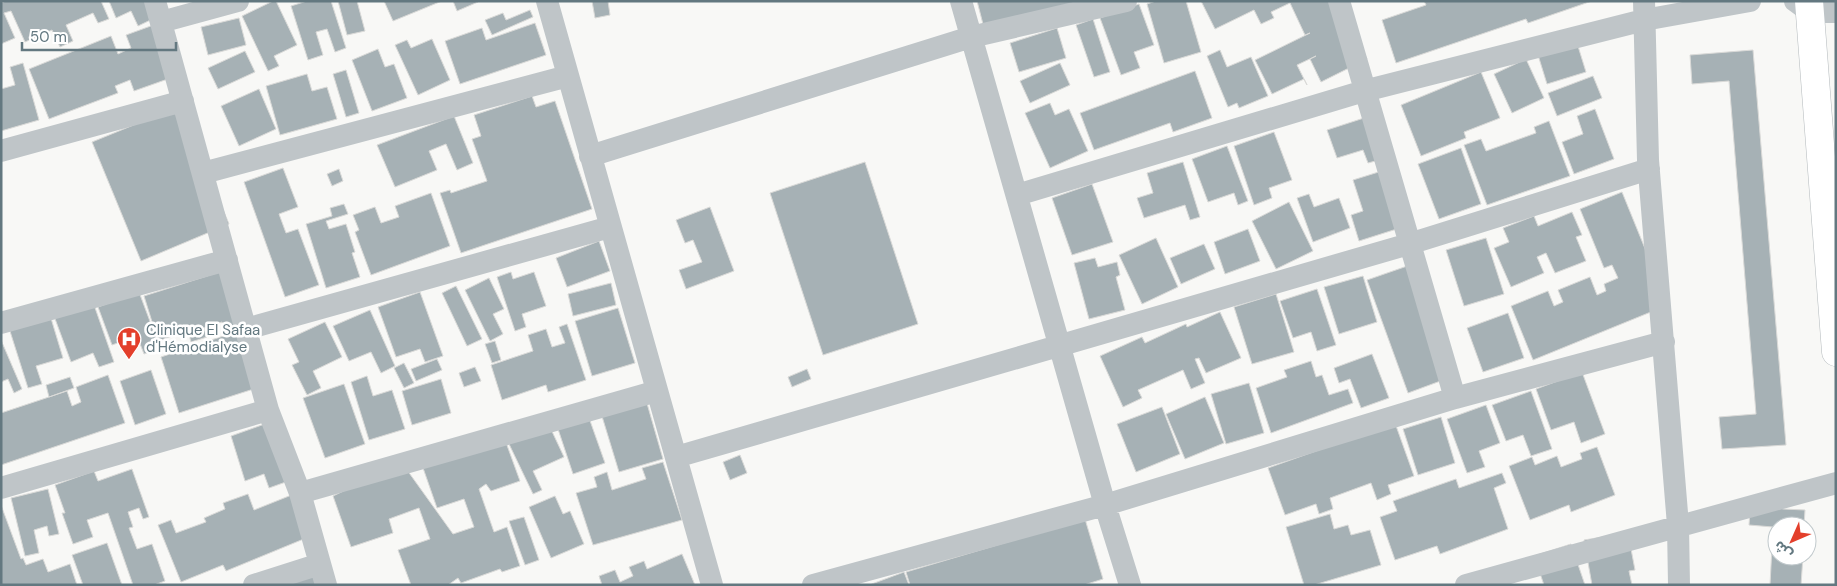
<svg xmlns="http://www.w3.org/2000/svg" width="1837" height="586" viewBox="0 0 1837 586" font-family="'DM Sans','Noto Sans Arabic',sans-serif">
<rect width="100%" height="100%" fill="#f8f8f6"/>
<!-- building -->
<path fill="#a6b1b5" stroke="#dadad8" d="M6 1H101L109 19 98 23 93 13 66 25 73 41 60 47 52 30 25 42 11 11 4 13 15 38 1 44V3Z
M109 1H154L161 15 138 26 131 11 116 18Z
M273 1H276L297 45 274 56 279 66 268 71 242 16Z
M307 1H331L346 48 335 52 327 29 316 32 323 55 308 60 291 6Z
M338 1H357L365 31 347 35Z
M384 1H442L393 21Z
M453 1H477L478 2 457 11Z
M592 1H608L610 15 595 18Z
M977 1H1092L984 28Z
M1156 1H1186L1201 52 1164 63 1147 4Z
M1201 1H1338L1367 59 1321 82 1310 59 1316 56 1297 65 1307 85 1304 79 1272 94 1255 60 1310 33 1305 35 1290 3 1271 12 1274 18 1261 24 1254 10 1215 29Z
M1424 1H1592L1528 23 1526 19 1396 63 1382 20 1426 5Z
M1139 4 1154 45 1134 52 1140 68 1121 75 1100 18Z
M530 10 533 17 492 35 485 20 503 13 506 20Z
M239 18 246 45 208 55 201 27Z
M1093 19 1110 72 1094 77 1076 25Z
M159 23 179 75 134 91 130 80 115 86 118 93 49 119 29 69 111 36 118 54 131 48 126 35Z
M535 23 546 55 460 84 445 41 482 28 486 40Z
M1057 28 1066 58 1019 72 1010 43Z
M432 39 450 80 418 95 395 45 407 40 411 48Z
M1577 43 1586 72 1547 84 1538 55Z
M378 49 385 67 394 64 407 98 372 111 352 60Z
M1220 50 1227 67 1251 57 1268 96 1239 108 1237 103 1228 107 1207 56Z
M1753 50 1786 445 1722 449 1719 417 1756 414 1729 81 1692 84 1690 55Z
M245 51 255 72 218 89 208 68Z
M1526 59 1544 98 1512 113 1494 74Z
M23 63 39 120 1 131V89L15 85 10 67Z
M1060 63 1070 85 1030 103 1020 81Z
M346 70 359 113 346 117 333 74Z
M1195 71 1212 118 1173 132 1170 123 1094 150 1080 113Z
M1481 72 1500 118 1464 132 1466 138 1421 156 1401 105Z
M307 74 312 91 327 87 337 119 280 135 266 86Z
M1593 76 1602 98 1557 116 1548 93Z
M259 89 276 129 239 146 221 106Z
M532 96 536 107 555 101 592 209 461 253 440 193 450 190 451 193 487 181 472 139 481 136 474 115Z
M1050 103 1055 115 1069 109 1088 151 1050 168 1025 113Z
M180 106 229 224 141 261 92 142Z
M1595 109 1614 159 1574 174 1562 142 1583 134 1577 116Z
M454 116 473 163 457 170 446 144 429 151 437 170 395 187 377 145Z
M1364 118 1379 160 1368 163 1363 150 1337 158 1327 130Z
M1549 121 1570 176 1487 205 1464 145 1481 139 1486 151 1536 133 1534 127Z
M1274 132 1292 180 1269 188 1272 198 1254 205 1234 146Z
M1227 146 1248 201 1238 205 1234 193 1208 202 1192 159Z
M1461 148 1481 204 1439 219 1418 164Z
M865 162 918 324 823 355 770 193Z
M1183 162 1200 217 1190 220 1185 205 1144 218 1137 198 1153 193 1147 173Z
M283 168 298 207 279 214 286 233 298 229 319 285 285 297 244 182Z
M339 169 343 181 332 186 327 174Z
M1385 170 1403 227 1359 241 1351 215 1363 211 1353 180Z
M1092 184 1113 242 1072 255 1052 198Z
M1622 192 1668 305 1533 360 1511 306 1548 291 1554 306 1563 302 1558 290 1590 277 1597 295 1606 291 1604 284 1618 278 1612 265 1604 268 1580 209Z
M431 193 450 246 371 275 355 232 359 230 353 215 375 207 381 223 399 217 395 206Z
M1309 194 1314 207 1339 198 1350 228 1313 242 1297 198Z
M1289 202 1313 251 1276 269 1252 221Z
M344 204 348 214 326 221 329 229 346 224 355 252 352 253 360 277 326 288 306 224 332 216 330 208Z
M710 207 734 271 686 289 679 270 702 262 693 240 685 243 676 220Z
M1572 212 1582 235 1576 237 1586 261 1555 273 1546 253 1537 257 1544 273 1511 287 1494 248 1509 242 1503 228 1534 216 1538 226Z
M1248 229 1260 261 1225 274 1214 242Z
M1156 238 1178 287 1142 304 1119 255Z
M1486 238 1504 294 1464 306 1446 250Z
M599 241 610 271 567 287 556 258Z
M1204 244 1215 269 1181 284 1170 258Z
M1095 258 1098 267 1117 262 1120 275 1116 277 1125 310 1089 319 1074 263Z
M1413 264 1454 376 1408 393 1367 280Z
M229 269 248 326 226 333 222 322 204 328 207 337 191 342 188 331 158 341 144 296Z
M511 272 513 279 534 272 546 306 522 314 526 327 515 331 497 277Z
M1363 276 1377 322 1339 334 1324 287Z
M489 278 504 309 493 314 503 334 490 341 465 290Z
M611 283 616 305 573 316 568 294Z
M456 286 482 339 467 346 442 293Z
M1317 289 1336 345 1317 351 1311 332 1293 338 1280 301Z
M139 292 160 348 144 354 137 336 112 345 98 307Z
M420 292 443 356 425 362 420 349 396 357 378 307Z
M1276 294 1294 352 1252 364 1234 307Z
M93 302 114 362 99 367 93 353 71 362 54 316Z
M618 308 635 363 592 376 575 321Z
M370 310 395 366 381 373 371 352 349 361 333 326Z
M1220 312 1241 358 1206 373 1199 358 1195 359 1205 383 1191 389 1183 370 1138 390 1142 398 1123 407 1100 356 1142 337 1145 343 1186 324 1187 327Z
M1508 313 1524 358 1483 372 1467 328Z
M50 315 63 358 36 366 42 384 28 388 9 328Z
M325 322 342 357 313 371 321 388 307 395 292 365 299 362 288 339Z
M567 324 586 380 548 392 546 385 502 400 491 365 533 351 528 335 546 329 552 347 565 343 559 327Z
M247 328 263 386 179 413 161 357Z
M1 340 22 389 14 393 8 379 1 382Z
M495 341 501 360 492 363 485 344Z
M1372 354 1389 398 1361 408 1350 379 1339 383 1334 368Z
M437 359 442 370 416 381 411 369Z
M1311 361 1316 377 1322 375 1329 395 1348 389 1353 403 1271 433 1256 388 1287 377 1284 370Z
M404 363 414 383 404 388 394 368Z
M475 367 481 381 464 387 459 373Z
M807 369 811 379 792 387 788 377Z
M151 370 166 414 135 425 120 381Z
M1582 372 1605 434 1581 443 1574 422 1551 430 1536 389Z
M108 375 125 423 1 465V413L67 391 72 406 81 402 76 387Z
M367 376 373 396 392 390 405 429 369 440 351 382Z
M70 377 74 388 49 397 46 385Z
M441 379 451 413 412 425 402 391Z
M1249 383 1264 433 1226 444 1211 394Z
M344 384 365 444 325 458 303 398Z
M1531 391 1552 449 1531 456 1523 435 1506 441 1492 405Z
M1205 397 1224 443 1185 459 1166 414Z
M646 400 663 459 619 472 601 413Z
M1486 405 1500 443 1479 451 1485 467 1467 473 1447 419Z
M1162 407 1180 454 1136 472 1117 424Z
M588 415 605 463 573 474 557 426Z
M1441 417 1455 463 1418 475 1403 429Z
M276 420 297 478 269 488 264 474 245 481 231 436Z
M1395 423 1414 476 1388 485 1391 494 1377 500 1371 483 1330 498 1333 509 1319 514 1316 504 1285 515 1268 468Z
M549 425 564 457 533 471 542 490 533 494 509 444Z
M504 437 520 481 491 491 486 484 479 489 494 532 507 527 520 566 502 572 500 569 461 583 458 578 448 585H411L398 550 430 539 419 508 389 519 393 533 351 547 333 496 402 463 453 534 474 527 464 499 437 508 422 465Z
M1597 447 1615 495 1571 512 1569 505 1530 520 1509 466 1532 457 1535 465 1557 456 1561 467 1582 459 1580 453Z
M740 455 747 473 730 480 723 462Z
M663 462 682 520 593 545 576 493 597 487 594 477 607 472 612 490 646 479 642 468Z
M132 469 149 517 143 519 139 508 128 512 133 527 129 528 137 549 152 544 165 581 154 585H133L108 513 87 520 93 537 73 544 62 513H65L55 485 94 471 98 481Z
M1502 473 1506 483 1494 488 1508 529 1440 554 1437 546 1395 560 1380 517 1397 511 1393 501 1456 479 1459 488Z
M48 489 59 534 49 536 47 526 34 530 39 553 25 556 11 498Z
M248 494 254 510 294 494 311 536 226 571 223 565 181 582 158 525 171 520 176 533 206 522 204 518 225 509 223 503Z
M555 496 563 514 570 511 584 544 551 558 529 507Z
M1751 496 1783 509 1805 510 1804 526H1777V556H1803L1801 585H1770L1773 527 1749 525Z
M1 505 21 559 23 558 26 565 43 559 48 572 70 564 77 585H1Z
M1330 514 1334 529 1348 525 1351 535 1370 530 1381 565 1314 585H1304L1286 527Z
M524 517 539 560 525 565 509 521Z
M1085 519 1103 579 1084 585H910L906 572Z
M1628 533 1635 570 1629 571 1632 585H1592L1584 540Z
M107 543 122 585H83L72 555Z
M1571 544 1585 585H1544L1534 556Z
M682 554 695 585H602L599 576 615 570 620 582 633 576 629 567 644 561 647 569Z
M320 571 325 585H277Z
M904 572 909 585H869Z"/>
<g fill="none" stroke-linecap="round" stroke-linejoin="round">
<!-- primary casing -->
<g stroke="#b3b9bc" stroke-width="29">
<path id="primary" d="M1809 1 1836 352"/>
</g>
<!-- minor -->
<path stroke="#bfc5c8" stroke-width="22" d="M547 1 712 585
M961 1 1105 505 1130 585
M1339 1 1455 398
M1644 1 1648 160 1678 525 1679 585
M1795 1 1810 12H1836
M161 22 238 1
M1 151 183 101
M590 156 971 37 1126 1
M203 173 568 76
M1017 195 1364 91 1644 20 1750 1
M1 323 227 260
M246 329 610 227
M268 410 300 493
M676 457 1409 244 1649 169
M1 488 268 410 155 1
M254 585 320 564
M326 585 300 493 657 391
M813 585 1105 505 1455 398 1664 342
M1466 585 1836 483"/>
<!-- primary -->
<use href="#primary" stroke="#fff" stroke-width="28"/>
</g>
<!-- icons -->
<defs>
<g id="hospital-pin" transform="scale(1.25)"><path d="M0 17L-7.5 6A9.5 9.5 0 1 1 7.5 6Z" fill="#e33f2b" stroke="#fff"/><path d="M-5-5h3v3.5h4V-5h3V5h-3V1.5h-4V5h-3Z" fill="#fff"/></g>
</defs>
<g fill-rule="evenodd">
<use href="#hospital-pin" x="129" y="339"/>
</g>
<g text-anchor="middle" dominant-baseline="central" stroke-width="5" stroke-linejoin="round" paint-order="stroke">
<!-- poi labels -->
<g font-size="15" fill="#637880" stroke="#fff" text-anchor="start">
<text x="146" y="330">Clinique El Safaa<tspan x="146" dy="17">d'Hémodialyse</tspan></text>
</g>
</g>
<!-- border -->
<rect width="1837" height="586" fill="none" stroke="#637880" stroke-width="5"/>
<!-- north arrow -->
<g transform="translate(1792 541) rotate(225)"><circle r="24" fill="#ffffff" stroke="#c1c9cc"/>
<path d="M0-4L9 19L0 12L-9 19Z" fill="#e33f2b"/>
<text y="-8" font-size="14" font-weight="bold" text-anchor="middle" fill="#637880">ش</text>
</g>
<!-- scale -->
<path d="M22 42v8h154v-8" fill="none" stroke="#637880" stroke-width="2.5"/>
<text x="30" y="42" font-size="15" fill="#637880" stroke="#ffffff" stroke-width="4" paint-order="stroke">50 m</text>
</svg>
